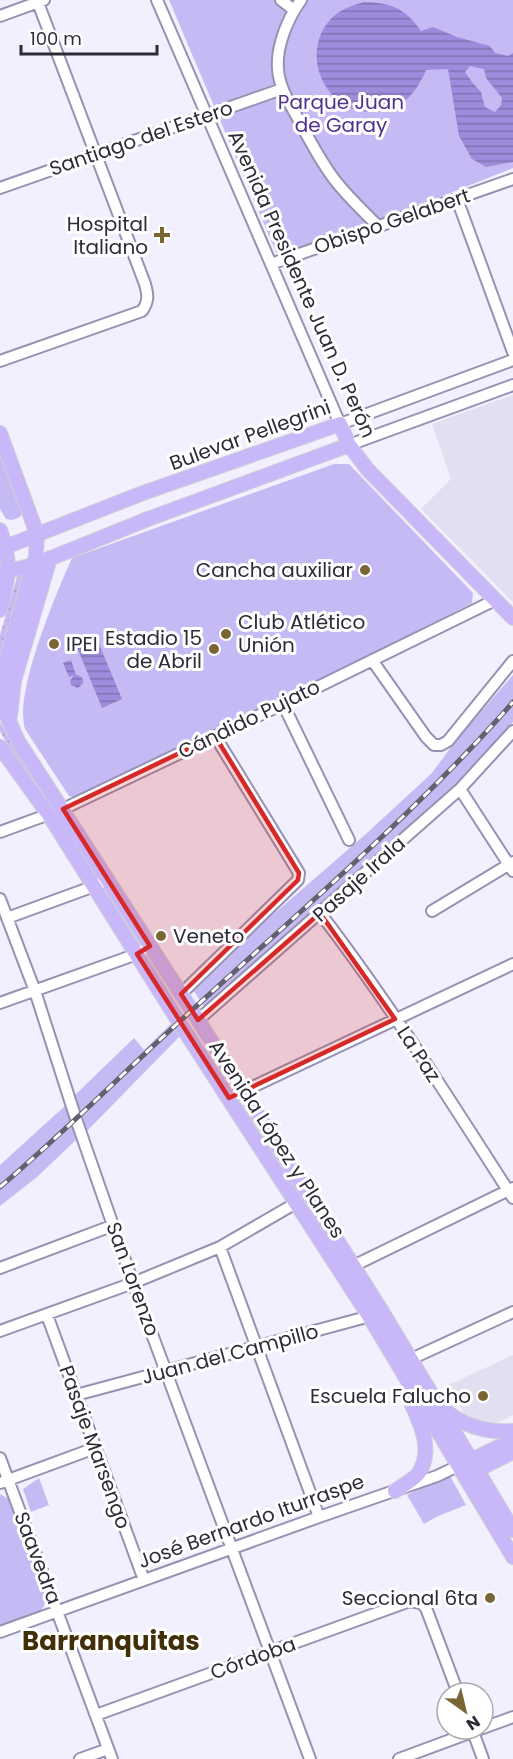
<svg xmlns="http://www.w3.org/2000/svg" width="513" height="1759" viewBox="0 0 513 1759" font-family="Poppins,sans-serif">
<defs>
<pattern id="grass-dots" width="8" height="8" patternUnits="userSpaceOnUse" patternTransform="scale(1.5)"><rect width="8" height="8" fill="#c6baf4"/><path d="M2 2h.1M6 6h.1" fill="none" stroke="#aaa0d2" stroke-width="1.8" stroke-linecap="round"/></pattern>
<pattern id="water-rules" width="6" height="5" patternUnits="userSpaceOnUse" patternTransform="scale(1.5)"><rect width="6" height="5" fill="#9e8bdb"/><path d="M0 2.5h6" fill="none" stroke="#8172b3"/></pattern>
</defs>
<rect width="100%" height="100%" fill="#f2f0fe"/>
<!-- built -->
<path fill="#e2dff0" d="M513 395V602L421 509 451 479 432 424Z
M513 1355V1415L497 1423H491L479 1422 467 1417 446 1386Z"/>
<!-- grass -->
<path fill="url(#grass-dots)" d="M26 572 0 656V635L18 574Z
M0 722 21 759 54 805 52 807 8 745 0 731Z"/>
<!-- park -->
<path fill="#c6baf4" d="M169 0H513V168L392 216 285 255 276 252Z
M0 448 23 511 20 517 12 520 6 519 0 509Z
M334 464H349L473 593 472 603 313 684V685L178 748 82 796 73 797 69 796 25 729C14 692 56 594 72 558Z
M513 675V722L450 791 269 952 204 1007 194 991 268 919 367 833 432 773 457 739Z
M174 1021 182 1034 87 1131 75 1095 134 1038 144 1050Z
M66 1105 77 1139 37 1177 0 1206V1165Z
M449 1474 466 1505 436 1517 424 1524 407 1495Z
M39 1478 49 1505 31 1512 23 1489Z
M0 1494 9 1499 47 1601 40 1612 0 1626Z"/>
<!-- water -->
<path fill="url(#water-rules)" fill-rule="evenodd" d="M364 2C392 3 405 8 421 31L433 27 457 37 490 46 495 53 508 56 513 53V162L486 167 472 159 459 136 448 69 426 70C417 91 405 107 381 111 327 121 294 51 335 15 344 8 354 5 364 2ZM470 66 484 69 486 78 502 98 501 105 495 112 485 107 481 92 472 82 465 72Z
M96 637 122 699 102 708 76 645Z
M71 660 76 675C81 676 83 677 83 683L78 688 71 685 70 681 74 675 69 677 63 663Z"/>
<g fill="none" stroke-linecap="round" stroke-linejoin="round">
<!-- minor casing -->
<g stroke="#9791b2" stroke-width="14">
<path id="minor" d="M157 0 340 424 513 360
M281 0 294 10
M301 0C288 18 276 46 278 69 279 86 288 100 296 115 308 137 319 159 334 179 347 196 363 211 378 226
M0 16 44 0
M0 188 282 89
M457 199 513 352
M271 264 513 179
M0 361 142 311C149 301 148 295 145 284L37 0
M349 445 513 385
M372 660 426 737 434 745H441L448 741 513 661
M283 704 349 840
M460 789 513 871
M0 832 63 809 283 704 495 600
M0 899 35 991 76 1119 133 1283 310 1759
M432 911 513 862
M320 913C390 1004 451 1102 513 1198
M7 918 100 884
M181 994 298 880 299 873 215 736
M0 1003 137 954 150 946
M198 1020 460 789 513 731
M229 1098 513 964
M220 1247 319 1517
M0 1268 114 1225
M349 1268 513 1188
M47 1315 144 1580
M0 1331 133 1283 220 1247 296 1203
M411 1359 513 1312
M76 1395 374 1315
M0 1458 112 1759
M0 1483 95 1448
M0 1632 319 1517 437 1476 458 1466
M96 1715 410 1601 421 1603 426 1608 458 1693
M483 1728 513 1717
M472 1729 483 1759
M80 1759 108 1749
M399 1759 480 1729"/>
</g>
<!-- major casing -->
<g stroke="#d1d0d3" stroke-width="16">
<path id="major" d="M0 433 37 534 36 556 5 663 1 698 5 712 18 741 198 1020 383 1313 513 1530
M0 530C12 563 9 577 0 610
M0 549 143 493 340 424 349 445 368 470 513 618
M0 573 34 565 148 519 349 445
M10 716 14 681 50 558
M0 747 49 815 179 1022 369 1316 513 1557
M443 1408C461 1426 488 1433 513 1431
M463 1464 513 1440
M469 1474 513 1452
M395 1491C403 1485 412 1481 418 1474 435 1451 419 1420 409 1398"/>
</g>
<!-- minor -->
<use href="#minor" stroke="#fff" stroke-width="10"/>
<!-- major -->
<use href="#major" stroke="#c8b8f9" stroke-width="14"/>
<!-- rail casing -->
<g stroke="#63616e" stroke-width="5">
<path id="rail" d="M0 1187C66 1131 127 1069 191 1011 300 911 415 814 513 702"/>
</g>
<!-- rail -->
<use href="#rail" stroke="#fff" stroke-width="3" stroke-dasharray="9" stroke-linecap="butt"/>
</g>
<!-- marked area -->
<path fill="#d62828" fill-opacity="0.2" stroke="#d62828" stroke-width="4.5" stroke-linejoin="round" d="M215 736 299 873 298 880 181 994 198 1020 320 913 395 1019 229 1098 137 954 150 946 63 809Z"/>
<!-- markers -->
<g fill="#7c6535" stroke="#fff" stroke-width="2">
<path d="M159 226h6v6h6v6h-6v6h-6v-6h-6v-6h6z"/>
<circle cx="365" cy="570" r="6"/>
<circle cx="226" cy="634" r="6"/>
<circle cx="54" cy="644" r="6"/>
<circle cx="214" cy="649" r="6"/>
<circle cx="161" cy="936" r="6"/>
<circle cx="483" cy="1396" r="6"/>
<circle cx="490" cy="1598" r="6"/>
</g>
<g text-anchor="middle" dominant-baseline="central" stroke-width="6" stroke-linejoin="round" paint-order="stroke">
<!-- park labels -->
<g font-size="20" fill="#4f318e" stroke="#fff">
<text x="341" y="102">Parque Juan<tspan x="341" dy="23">de Garay</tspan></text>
</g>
<!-- street labels -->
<g font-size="20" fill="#2d2b38" stroke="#fff">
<text transform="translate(141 138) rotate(-19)">Santiago del Estero</text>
<text transform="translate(392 221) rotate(-19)">Obispo Gelabert</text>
<text transform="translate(302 284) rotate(66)">Avenida Presidente Juan D. Perón</text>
<text transform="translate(250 435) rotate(-20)">Bulevar Pellegrini</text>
<text transform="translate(249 719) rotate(-26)">Cándido Pujato</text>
<text transform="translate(359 879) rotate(-42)">Pasaje Irala</text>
<text transform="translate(419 1054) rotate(57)">La Paz</text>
<text transform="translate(277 1139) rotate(57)">Avenida López y Planes</text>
<text transform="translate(133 1279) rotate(70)">San Lorenzo</text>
<text transform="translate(230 1354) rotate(-15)">Juan del Campillo</text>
<text transform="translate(95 1447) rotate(70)">Pasaje Marsengo</text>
<text transform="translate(251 1521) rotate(-20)">José Bernardo Iturraspe</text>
<text transform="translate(38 1558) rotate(69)">Saavedra</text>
<text transform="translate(253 1658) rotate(-20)">Córdoba</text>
</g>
<!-- poi labels -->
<g font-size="20" fill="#2d2b38" stroke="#fff" text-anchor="end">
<text x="148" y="224">Hospital<tspan x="148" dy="23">Italiano</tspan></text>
<text x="353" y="570">Cancha auxiliar</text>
<text x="238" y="622" text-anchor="start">Club Atlético<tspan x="238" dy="23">Unión</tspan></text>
<text x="202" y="638">Estadio 15<tspan x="202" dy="23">de Abril</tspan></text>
<text x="66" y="644" text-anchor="start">IPEI</text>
<text x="173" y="936" text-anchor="start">Veneto</text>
<text x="471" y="1396">Escuela Falucho</text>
<text x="478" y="1598">Seccional 6ta</text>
</g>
<!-- district labels -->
<g font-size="26" font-weight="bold" fill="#413007" stroke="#fff">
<text x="111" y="1641">Barranquitas</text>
</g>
</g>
<!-- north arrow -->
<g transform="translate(465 1711) rotate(146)"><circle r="28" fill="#ffffff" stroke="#abaaaf" stroke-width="1.5"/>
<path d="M0-4.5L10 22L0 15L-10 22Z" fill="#7c6535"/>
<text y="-9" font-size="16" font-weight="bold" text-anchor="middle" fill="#2d2b38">N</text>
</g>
<!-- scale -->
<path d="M21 45v9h136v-9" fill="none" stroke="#2d2b38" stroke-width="3"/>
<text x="30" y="45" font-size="18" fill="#2d2b38" stroke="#ffffff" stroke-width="4.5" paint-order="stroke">100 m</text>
</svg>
